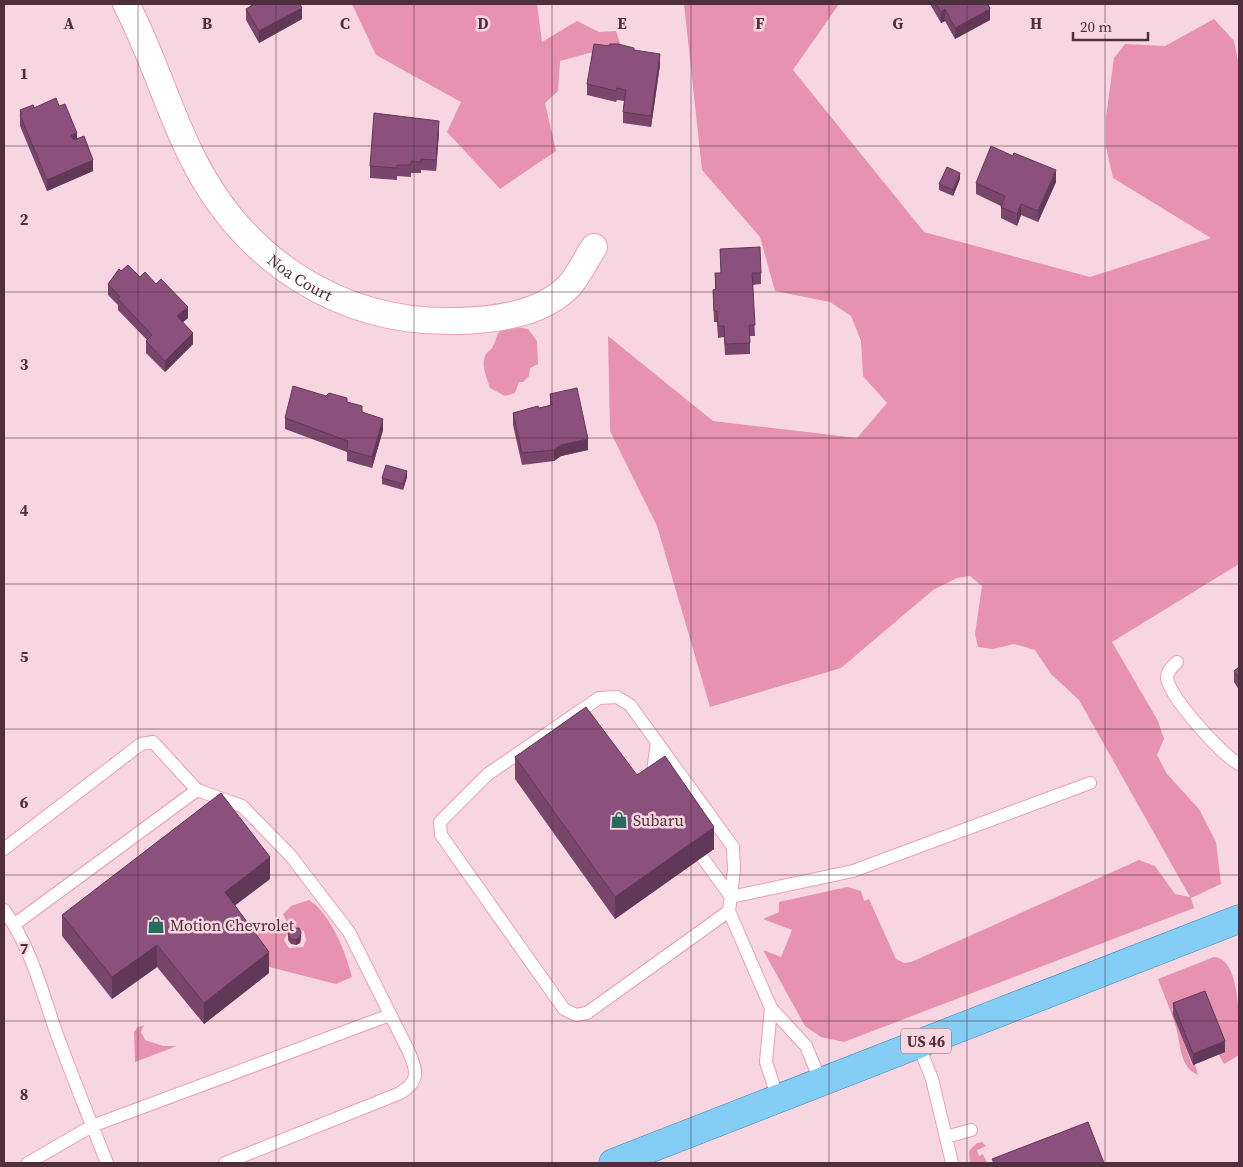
<svg xmlns="http://www.w3.org/2000/svg" width="1243" height="1167" viewBox="0 0 1243 1167" font-family="'Source Serif 4',serif">
<rect width="100%" height="100%" fill="#f8d6e1"/>
<!-- green -->
<path fill="#e792b0" d="M352 4H537L542 42 577 21 599 32 616 31 620 43 616 50 589 53 560 61 558 91 545 103 556 151 500 189 447 132 461 102 376 55Z
M684 4H839L793 70 924 232 1090 277 1211 238 1113 178 1106 147V117L1114 58 1125 44 1165 46 1214 19 1234 41 1239 66V564L1112 642 1158 721 1164 739 1157 755 1167 774 1199 809 1216 842 1221 884 1191 898 1194 908 844 1042 821 1037 805 1026 763 950 781 957 792 930 763 919 779 912V902L847 887 861 891 864 901 869 899 896 959 904 963 911 962 1139 860 1155 866 1175 894 1190 897 1079 700 1051 674 1035 650 1014 644 993 649 978 647 975 634 982 586 970 576 957 578 933 590 841 668 710 707 657 526 610 431 608 336 713 421 857 438 887 403 863 376 861 341 851 316 830 302 775 291 760 237 702 170Z
M516 327 528 329 537 341 538 364 530 368 529 376 523 382H519L515 393 505 396 490 388C487 378 480 364 486 354 488 351 491 350 492 348 500 334 493 329 516 327Z
M309 900C331 914 346 953 352 977L336 984 269 967 249 941 276 919 283 923 288 933 284 940 289 948 303 947 306 940 304 931 296 928 291 930 283 914 291 906Z
M1214 957C1243 959 1239 1031 1239 1055L1224 1064 1190 1003 1172 1009 1192 1065 1195 1064 1198 1075C1179 1067 1181 1044 1176 1027 1171 1011 1164 995 1158 979Z
M144 1025 141 1032 145 1040 163 1046H177L135 1062 134 1032 138 1027Z
M982 1142 986 1146 977 1150 979 1156 983 1154 987 1163H970L969 1151 977 1143Z"/>
<g fill="none" stroke-linecap="round" stroke-linejoin="round">
<!-- lane casing -->
<g stroke="#eb9db8" stroke-width="14">
<path id="lane" d="M1177 662C1172 667 1167 671 1167 678 1170 698 1221 754 1239 764
M652 779 657 742
M4 849 141 744 153 742 197 790 242 806 290 855 349 932 408 1050C417 1070 421 1082 398 1094L225 1163
M702 857 731 897 853 871 1090 783
M4 910C30 945 42 991 56 1032 72 1076 90 1120 107 1163
M729 911 587 1013 576 1015 564 1009 441 835 440 822 488 774 599 698 617 697 630 705 733 847 734 870 729 911 771 1008 806 1046 821 1082
M15 924 197 790
M771 1008 766 1062 778 1099
M918 1044 932 1079 952 1163
M946 1137 971 1130
M28 1163 92 1126 390 1015"/>
</g>
<!-- street casing -->
<g stroke="#eb9db8" stroke-width="28">
<g id="street">
<path id="s1" d="M126 4C152 53 167 107 192 157 243 260 340 324 456 321 494 320 541 315 569 286 579 275 586 259 594 247"/>
</g>
</g>
<!-- primary casing -->
<g stroke="#3c82b1" stroke-width="29">
<path id="primary" d="M613 1163 1239 919"/>
</g>
<!-- lane -->
<use href="#lane" stroke="#fff" stroke-width="12"/>
<!-- street -->
<use href="#street" stroke="#fff" stroke-width="26"/>
<!-- primary -->
<use href="#primary" stroke="#84cef6" stroke-width="28"/>
</g>
<!-- wall -->
<path fill="#78456b" d="M249 4H300L302 19 259 43 246 20V9L251 6Z
M930 4H988L990 20 955 39 945 21 941 23Z
M634 50 660 65 651 127 623 123V112L624 101 617 100 616 102 587 95V84Z
M34 108 77 139 93 171 47 191 20 126V110Z
M439 132 436 171 421 170V173H411V177L397 176V180L370 178V166Z
M960 179 953 196 939 190V184Z
M1056 182 1038 222 1021 215 1017 226 1001 218V206L976 194V183Z
M720 249 761 273V284L753 285 755 336H750V354L725 355 724 337 718 338 717 322H714L713 290 715 289V273H721Z
M121 271 140 277 188 318 183 322 193 344 165 372 146 353V341L147 340 118 310V305L108 295V284Z
M550 394 588 450 561 456 554 461 522 465 513 425V413L550 406Z
M347 402 362 412 383 430 372 468 347 461V452L285 429V418Z
M407 477 403 490 382 484V478Z
M1239 667V690L1234 682V671Z
M515 757 714 849 615 919 515 779Z
M270 879 235 905 269 973 204 1024 157 967 112 999 62 936V915Z
M288 934 301 938 300 943 296 945 291 944 288 940Z
M1173 1003 1225 1052 1193 1065 1173 1015Z"/>
<!-- shaded-wall -->
<path fill="#613857" d="M302 8V19L259 43V31Z
M945 9V21L941 23V12Z
M990 9V20L955 39V28Z
M660 54V65L651 127V116Z
M439 121V132L436 171V160Z
M77 133V144L71 146V135Z
M93 160V171L47 191V180Z
M1056 170V182L1038 222V211Z
M960 173V179L953 196V190Z
M1021 204V215L1017 226V214Z
M188 307V318L177 327V316Z
M193 333V344L165 372V361Z
M383 419V430L372 468V457Z
M588 439V450L561 456 554 461V450L561 445Z
M407 471V477L403 490V484Z
M714 827V849L615 919V897Z
M270 857V879L225 913V892Z
M301 932V938L300 943 296 945V940Z
M157 945V967L112 999V977Z
M269 952V973L204 1024V1003Z
M1225 1041V1052L1193 1065V1054Z"/>
<!-- building -->
<path fill="#8b507c" stroke="#613857" d="M255 4H300L302 8 259 31 246 9Z
M936 4H988L990 9 955 28 945 9 941 12Z
M594 44 609 46 610 44H618L634 48V50L660 54 651 116 623 112 626 90 617 88 616 91 587 84Z
M56 98 59 106 65 104 77 133 71 135 74 140 84 136 93 160 47 180 20 115 22 114 20 110 33 105 34 108Z
M374 113 439 121 436 160 421 159V162L411 161V165H397V168L370 166Z
M991 146 1013 156 1014 153 1056 170 1038 211 1021 204 1017 214 1001 207 1005 196 976 183Z
M947 167 960 173 953 190 939 184Z
M760 247 761 273H752L755 325H749L750 343 725 344 724 326H718L717 311H714L713 290 716 289 715 273H721L720 249Z
M128 265 140 277 145 272 156 284 161 279 188 307 177 316 193 333 165 361 146 341 152 335 118 299 120 297 108 284 119 269 121 271Z
M293 386 326 396 329 393 347 398V402L362 406V412L383 419 372 457 347 450 348 441 285 418Z
M577 388 588 439 561 445 554 450 522 453 513 413 538 406 539 408 552 405 550 394Z
M386 465 407 471 403 484 382 478Z
M1239 667V678L1234 671Z
M586 707 637 775 665 756 714 827 615 897 515 757Z
M221 793 270 857 225 892 269 952 204 1003 157 945 112 977 62 915Z
M299 928 301 932 300 937 296 940 291 939 288 934 290 929Z
M1205 991 1225 1041 1193 1054 1173 1003Z
M1088 1122 1104 1163H994L992 1159Z"/>
<!-- grid -->
<path fill="none" stroke="#4f2f3b" stroke-width="1" stroke-opacity="0.55" d="M138 4V1163M276 4V1163M414 4V1163M552 4V1163M691 4V1163M829 4V1163M967 4V1163M1105 4V1163M4 146H1239M4 292H1239M4 438H1239M4 584H1239M4 729H1239M4 875H1239M4 1021H1239"/>
<!-- icons -->
<defs>
<g id="shop-bare" transform="scale(1.35)"><path d="M-5-2.5h2.3a2.7 3.5 0 0 1 5.4 0H5L5.5 6h-11ZM-1.5-2.5h3a1.5 2.3 0 0 0-3 0Z" fill="#286c5e" stroke="#f8d6e1" stroke-width="2.5" paint-order="stroke"/></g>
</defs>
<g fill-rule="evenodd">
<use href="#shop-bare" x="619" y="820"/>
<use href="#shop-bare" x="156" y="925"/>
</g>
<g text-anchor="middle" dominant-baseline="central" stroke-width="5" stroke-linejoin="round" paint-order="stroke">
<!-- shield labels -->
<rect fill="#f8d6e1" stroke="#82616d" stroke-width="1" x="901" y="1028.5" width="50" height="25" rx="4"/>
<g font-size="15" font-weight="bold" fill="#4f2f3b">
<text x="926" y="1041">US 46</text>
</g>
<!-- street labels -->
<g font-size="16" fill="#4f2f3b" stroke="#f8d6e1">
<text stroke="none"><textPath href="#s1" startOffset="331">Noa Court</textPath></text>
</g>
<!-- poi labels -->
<g font-size="16" fill="#4f2f3b" stroke="#f8d6e1" text-anchor="start">
<text x="633" y="820">Subaru</text>
<text x="170" y="925">Motion Chevrolet</text>
</g>
</g>
<g font-size="16" text-anchor="middle" font-weight="bold" fill="#4f2f3b" stroke="#f8d6e1" stroke-width="5" stroke-linejoin="round" paint-order="stroke">
<text x="69" y="29">A</text>
<text x="207" y="29">B</text>
<text x="345" y="29">C</text>
<text x="483" y="29">D</text>
<text x="622" y="29">E</text>
<text x="760" y="29">F</text>
<text x="898" y="29">G</text>
<text x="1036" y="29">H</text>
<text x="24" y="79">1</text>
<text x="24" y="225">2</text>
<text x="24" y="370">3</text>
<text x="24" y="516">4</text>
<text x="24" y="662">5</text>
<text x="24" y="808">6</text>
<text x="24" y="954">7</text>
<text x="24" y="1100">8</text>
</g>
<!-- border -->
<rect width="1243" height="1167" fill="none" stroke="#4f2f3b" stroke-width="10"/>
<!-- scale -->
<path d="M1073 32v8h75v-8" fill="none" stroke="#4f2f3b" stroke-width="2.5"/>
<text x="1080" y="32" font-size="15" fill="#4f2f3b" stroke="#f8d6e1" stroke-width="4" paint-order="stroke">20 m</text>
</svg>
